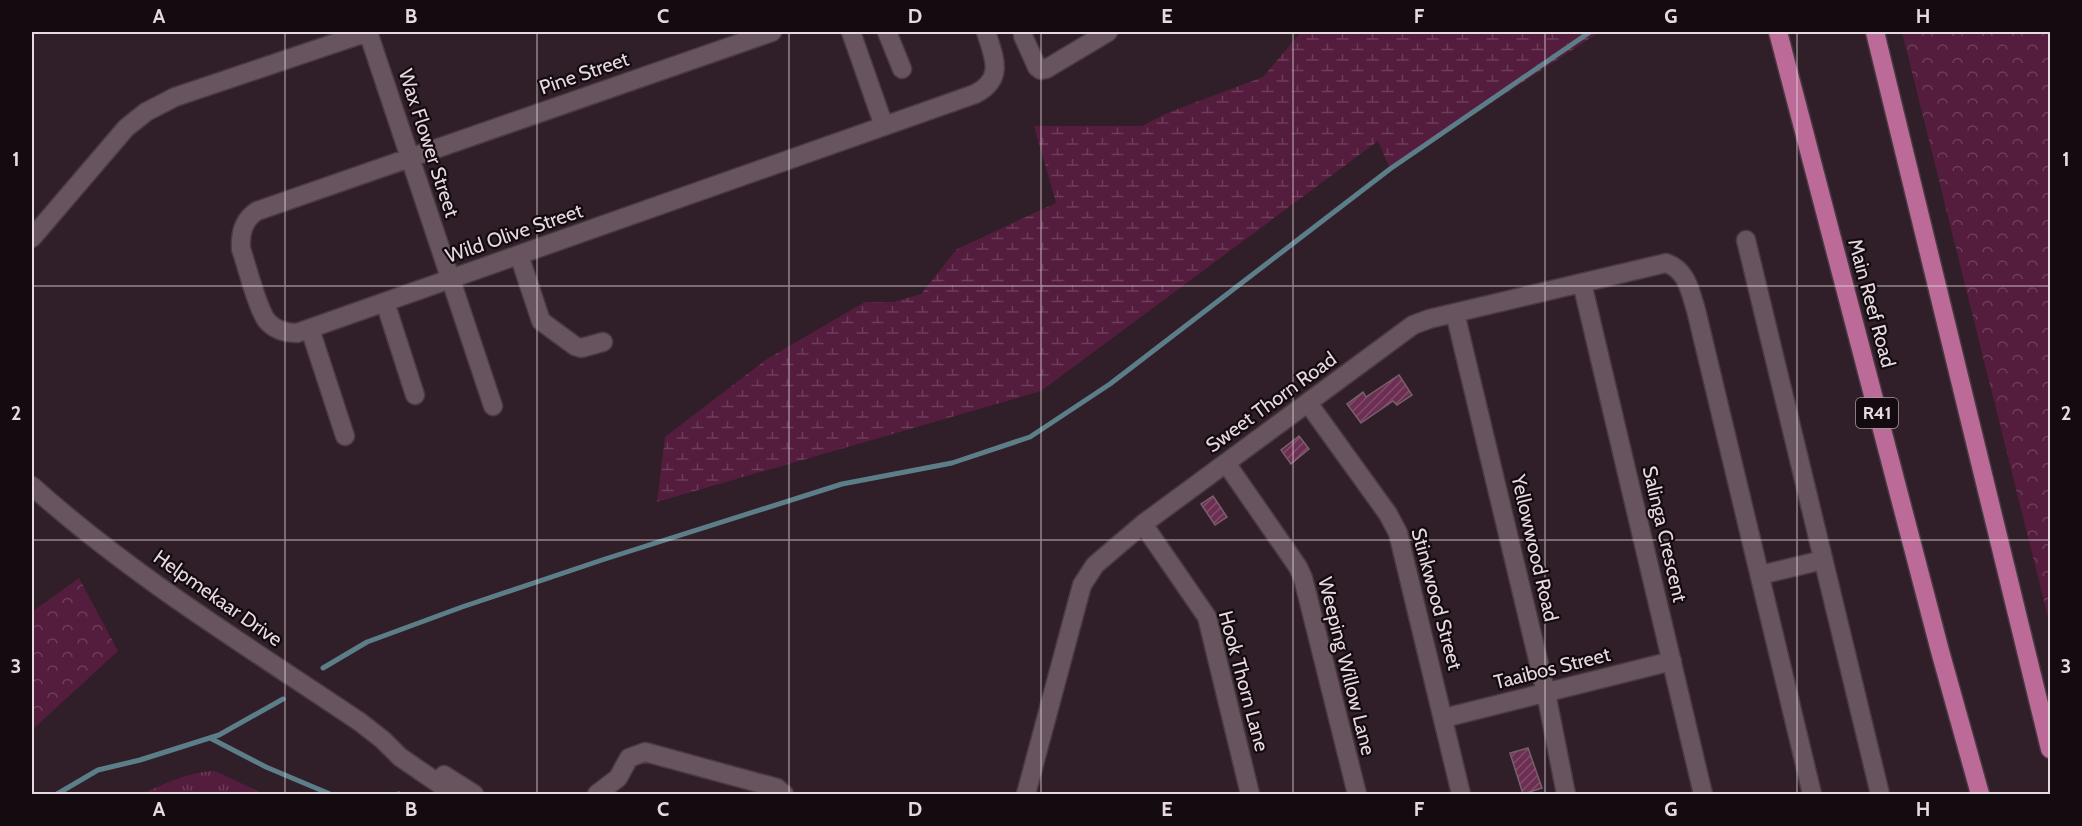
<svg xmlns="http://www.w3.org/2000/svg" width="2082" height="826" viewBox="0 0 2082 826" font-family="Cabin,sans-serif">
<defs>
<pattern id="grass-tufts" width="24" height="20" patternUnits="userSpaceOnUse" patternTransform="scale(1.5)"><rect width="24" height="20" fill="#541d3e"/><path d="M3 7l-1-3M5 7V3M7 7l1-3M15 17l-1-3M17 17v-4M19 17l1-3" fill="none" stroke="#6d3d5a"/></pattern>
<pattern id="forest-crowns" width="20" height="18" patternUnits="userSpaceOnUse" patternTransform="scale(1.5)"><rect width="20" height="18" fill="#541d3e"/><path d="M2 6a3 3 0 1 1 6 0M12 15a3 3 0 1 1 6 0" fill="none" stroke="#6d3d5a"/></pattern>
<pattern id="wetland-marsh" width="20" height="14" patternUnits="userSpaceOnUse" patternTransform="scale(1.5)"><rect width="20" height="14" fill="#541d3e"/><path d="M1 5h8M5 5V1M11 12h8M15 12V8" fill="none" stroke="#6d3d5a"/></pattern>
<pattern id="building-hatch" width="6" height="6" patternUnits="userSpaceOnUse" patternTransform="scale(1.5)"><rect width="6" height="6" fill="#6d2e53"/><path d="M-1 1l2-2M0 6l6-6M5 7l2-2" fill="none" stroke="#824c6b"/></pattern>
</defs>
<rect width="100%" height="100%" fill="#301e28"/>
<!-- grass -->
<path fill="url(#grass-tufts)" d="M215 771 264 794H142C166 783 188 772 215 771Z"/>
<!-- forest -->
<path fill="url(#forest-crowns)" d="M1902 32H2050V625Z
M79 578 118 651 32 730V612Z"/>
<!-- wetland -->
<path fill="url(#wetland-marsh)" d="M1301 32H1600L1390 169 1378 141 1041 391 657 502 665 437 767 359 865 302H893L921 294 957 249 1056 203 1034 126H1142L1167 113 1263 77Z"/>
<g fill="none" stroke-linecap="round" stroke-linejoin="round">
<!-- stream -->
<path stroke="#5b7e89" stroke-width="5" d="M323 668 367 642 462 607 605 559 842 484 952 463 1030 437 1110 384 1390 169 1590 32
M210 738 266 767 330 794
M57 794 98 770 140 760 219 735 283 699
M398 794H399"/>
</g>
<!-- building -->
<path fill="url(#building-hatch)" stroke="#77626c" stroke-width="1.5" d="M1399 375 1412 395 1397 405 1393 401 1361 423 1347 404 1363 392 1366 397Z
M1299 436 1309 449 1291 464 1281 450Z
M1213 496 1227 517 1215 525 1201 504Z
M1528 748 1542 788 1523 794 1510 753Z"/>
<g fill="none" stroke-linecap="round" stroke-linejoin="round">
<!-- minor casing -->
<g stroke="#493a42" stroke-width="21">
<path id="minor" d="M368 32 493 406
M772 32 257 211C243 220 240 233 241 249 247 266 257 308 267 321 275 330 286 333 297 333L975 94C1005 79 994 57 986 32
M851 32 884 126
M887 32 902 69
M1023 36 1037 67 1041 70 1046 69 1108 32
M32 238 126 128 146 112 175 97 368 32
M1746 240 1880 794
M519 255 541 321 575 346 581 348 603 342
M1582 283 1703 794
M385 302 415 395
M1455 313 1546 693 1566 794
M310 329 345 436
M1308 403 1388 514 1398 533 1461 794
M1226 463 1298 567 1303 578 1357 794
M32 486C132 576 249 647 360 722L383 740 400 757 454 794
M1143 524 1207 617 1250 794
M1760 575 1823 560
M1444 718 1672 661
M444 775 474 794
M597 794 618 778 629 758 645 752 777 788 784 794
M1026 794 1082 585 1095 565 1143 524 1413 325 1429 319 1666 263C1687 270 1690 291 1696 310L1812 794"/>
</g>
<!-- major casing -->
<g stroke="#493a42" stroke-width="21">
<path id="major" d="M1778 32 1940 651 1980 794
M1875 32 2050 749"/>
</g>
<!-- minor -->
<use href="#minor" stroke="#68545e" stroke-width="18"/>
<!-- major -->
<use href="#major" stroke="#bc6a98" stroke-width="18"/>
</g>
<!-- grid -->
<path fill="none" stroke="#e6dae0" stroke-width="1.5" stroke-opacity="0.55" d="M285 32V794M537 32V794M789 32V794M1041 32V794M1293 32V794M1545 32V794M1797 32V794M32 286H2050M32 540H2050"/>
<g text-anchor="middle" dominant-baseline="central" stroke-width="4.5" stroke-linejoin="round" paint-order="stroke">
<!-- shield labels -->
<rect fill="#130b0f" stroke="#a79ca1" stroke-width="1.5" x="1856" y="398" width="42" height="30" rx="4.5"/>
<g font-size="18" font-weight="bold" fill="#e6dae0">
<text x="1877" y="413">R41</text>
</g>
<!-- street labels -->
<g font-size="20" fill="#e6dae0" stroke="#130b0f">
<text transform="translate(584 73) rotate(-19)">Pine Street</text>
<text transform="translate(429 143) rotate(72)">Wax Flower Street</text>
<text transform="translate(514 233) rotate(-19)">Wild Olive Street</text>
<text transform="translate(1872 303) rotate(75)">Main Reef Road</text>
<text transform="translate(1271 402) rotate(-36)">Sweet Thorn Road</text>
<text transform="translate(1665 534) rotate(77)">Salinga Crescent</text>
<text transform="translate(1535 548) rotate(77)">Yellowwood Road</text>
<text transform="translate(218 598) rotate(35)">Helpmekaar Drive</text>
<text transform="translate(1437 599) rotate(75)">Stinkwood Street</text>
<text transform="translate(1347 666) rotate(76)">Weeping Willow Lane</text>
<text transform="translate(1552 668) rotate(-14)">Taaibos Street</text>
<text transform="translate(1244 681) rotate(75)">Hook Thorn Lane</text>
</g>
</g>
<!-- border -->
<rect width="2082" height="826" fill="none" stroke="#130b0f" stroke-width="66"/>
<rect x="33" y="33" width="2016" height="760" fill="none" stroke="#e6dae0" stroke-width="2"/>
<g font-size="20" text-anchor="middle" font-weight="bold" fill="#e6dae0">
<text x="159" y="23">A</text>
<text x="411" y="23">B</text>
<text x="663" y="23">C</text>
<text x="915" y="23">D</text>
<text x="1167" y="23">E</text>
<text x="1419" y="23">F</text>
<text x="1671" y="23">G</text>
<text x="1923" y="23">H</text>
<text x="16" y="166">1</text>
<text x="2066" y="166">1</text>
<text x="16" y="420">2</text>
<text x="2066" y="420">2</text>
<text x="16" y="673">3</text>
<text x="2066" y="673">3</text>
<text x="159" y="816">A</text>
<text x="411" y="816">B</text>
<text x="663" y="816">C</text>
<text x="915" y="816">D</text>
<text x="1167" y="816">E</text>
<text x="1419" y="816">F</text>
<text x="1671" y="816">G</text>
<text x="1923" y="816">H</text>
</g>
</svg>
